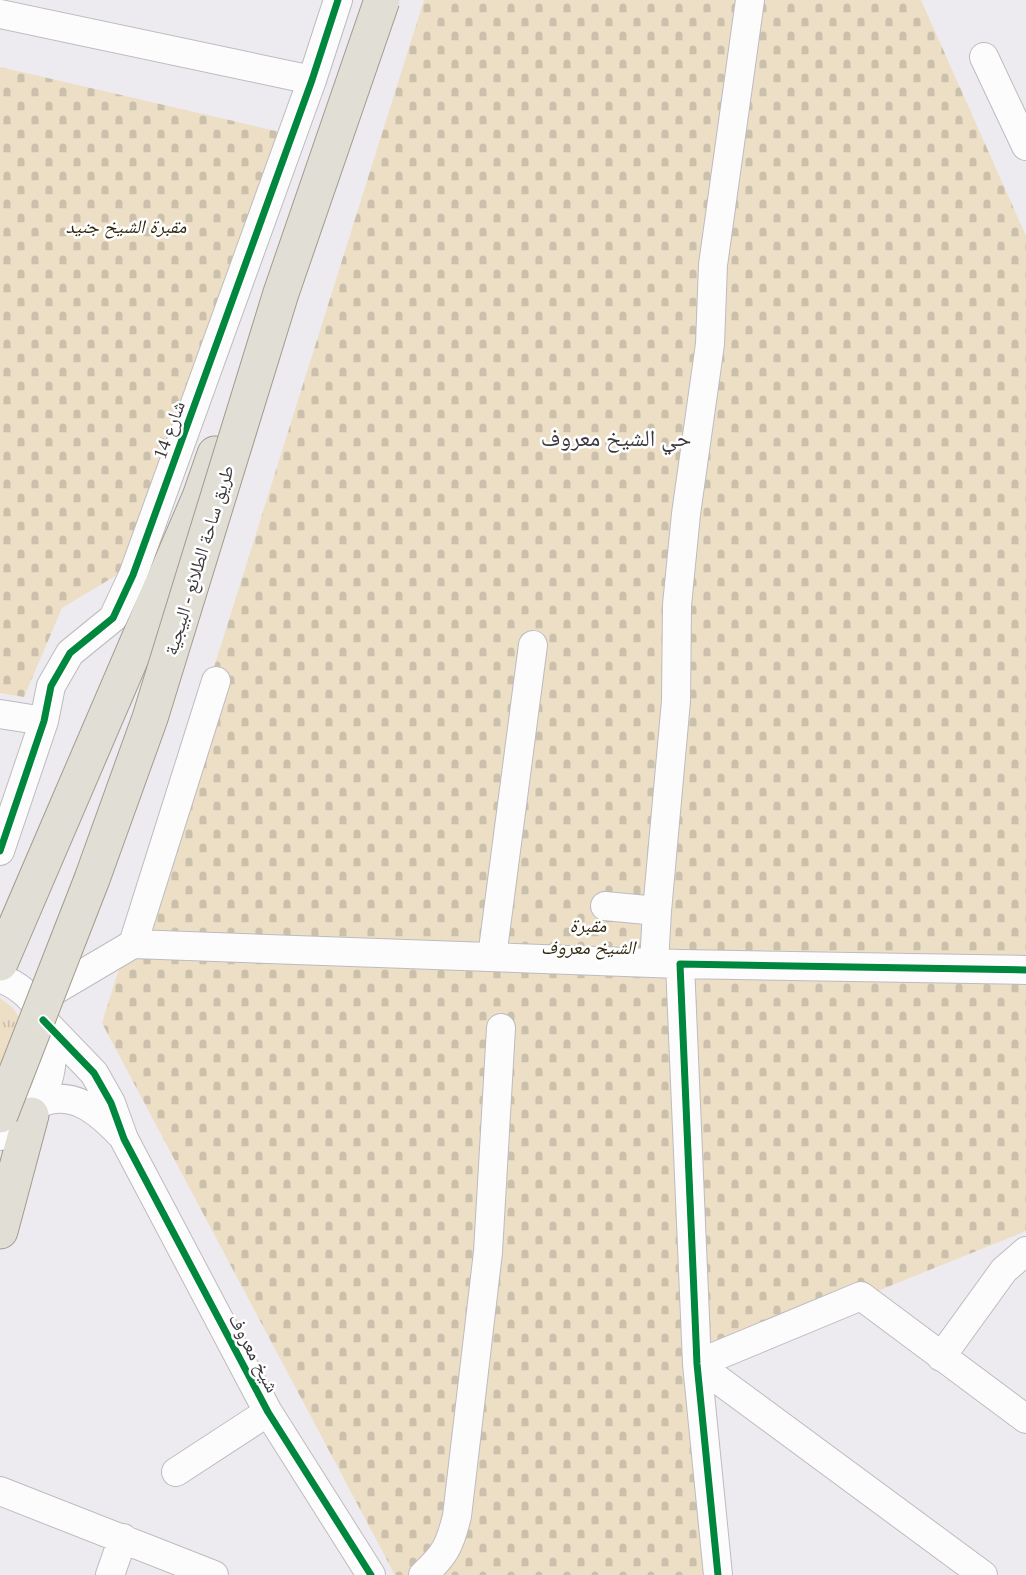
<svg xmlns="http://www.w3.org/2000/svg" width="1026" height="1575" viewBox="0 0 1026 1575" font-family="'Times New Roman','Noto Naskh Arabic',serif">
<defs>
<pattern id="grass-tufts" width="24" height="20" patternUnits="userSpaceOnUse" patternTransform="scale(1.75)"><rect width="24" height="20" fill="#ecdfc6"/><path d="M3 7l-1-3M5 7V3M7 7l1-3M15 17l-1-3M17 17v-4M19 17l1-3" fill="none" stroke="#cbc0ab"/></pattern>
<pattern id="cemetery-stones" width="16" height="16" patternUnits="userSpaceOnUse" patternTransform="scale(1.75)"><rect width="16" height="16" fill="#ecdfc6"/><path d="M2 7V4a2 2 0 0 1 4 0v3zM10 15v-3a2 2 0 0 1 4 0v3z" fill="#cbc0ab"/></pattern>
</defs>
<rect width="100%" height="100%" fill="#eeebf0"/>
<!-- grass -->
<path fill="url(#grass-tufts)" d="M0 998 13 1008 25 1027 0 1108Z"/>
<!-- cemetery -->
<path fill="url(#cemetery-stones)" d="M424 0H921L1026 236V1231L697 1364 713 1575H395L102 1023Z
M0 67 289 134 145 558 62 608 24 697 0 693Z"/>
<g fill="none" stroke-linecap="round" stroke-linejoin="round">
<!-- minor casing -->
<g stroke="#bebbbf" stroke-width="30">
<path id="minor" d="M0 14 312 80
M984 57 1026 146
M0 714 44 721
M0 851 44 721 51 686 70 653 113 618 133 575 312 80 338 0
M605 906 657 911 676 701 677 605 686 514 710 344 713 265 750 0
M133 944 216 681
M492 957 533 645
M654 963 657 911
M680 964 697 1364 718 1575
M0 978C72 1006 66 1106 0 1136
M40 999 133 944 680 964 1026 970
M43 1020 94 1073 111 1103 124 1139 268 1412 371 1575
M38 1104C71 1088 98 1111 120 1134
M941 1357 1004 1270 1026 1251
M697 1364 861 1296 1026 1419
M697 1364 983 1575
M176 1472 268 1412
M0 1491 214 1575
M110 1575 123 1538
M423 1575C445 1555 450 1545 457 1516L488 1252 501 1028"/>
</g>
<!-- major casing -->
<g stroke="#a29b8e" stroke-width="37">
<path id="major" d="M0 963 200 497 215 454
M0 1231 31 1115"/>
</g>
<!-- minor -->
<use href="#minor" stroke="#fcfcfd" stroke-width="28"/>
<!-- major -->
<use href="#major" stroke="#e1ded5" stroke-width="35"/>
<!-- major-bridge casing -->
<g stroke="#a29b8e" stroke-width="37" stroke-linecap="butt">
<path id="major-bridge" d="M0 1115 92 879 150 718 281 293 382 0"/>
</g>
<!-- major-bridge -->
<use href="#major-bridge" stroke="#e1ded5" stroke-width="35"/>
<!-- cycleway casing -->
<g stroke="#fff" stroke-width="11">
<path id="cycleway" d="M0 851 44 721 51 686 70 653 113 618 133 575 312 80 338 0
M43 1020 94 1073 111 1103 124 1139 268 1412 371 1575
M718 1575 697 1364 680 964 1026 970"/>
</g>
<!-- cycleway -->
<use href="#cycleway" stroke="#00873e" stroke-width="7"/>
</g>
<g text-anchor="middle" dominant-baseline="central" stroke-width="5" stroke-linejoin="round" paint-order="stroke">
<!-- park labels -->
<g font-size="19" font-style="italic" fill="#33290f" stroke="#fff">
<text x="126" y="226">مقبرة الشيخ جنيد</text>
<text x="588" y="925">مقبرة<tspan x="588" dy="22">الشيخ معروف</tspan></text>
</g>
<!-- street labels -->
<g font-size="19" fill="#3c3a3e" stroke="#fff">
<text transform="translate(169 430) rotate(-70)">شارع 14</text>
<text transform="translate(199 560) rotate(-73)">طريق ساحة الطلائع - البيجية</text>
<text transform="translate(254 1353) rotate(62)">شیخ معروف</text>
</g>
<!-- quarter labels -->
<g font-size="23" fill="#3c3a3e" stroke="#fff">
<text x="616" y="438">حي الشيخ معروف</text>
</g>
</g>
</svg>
